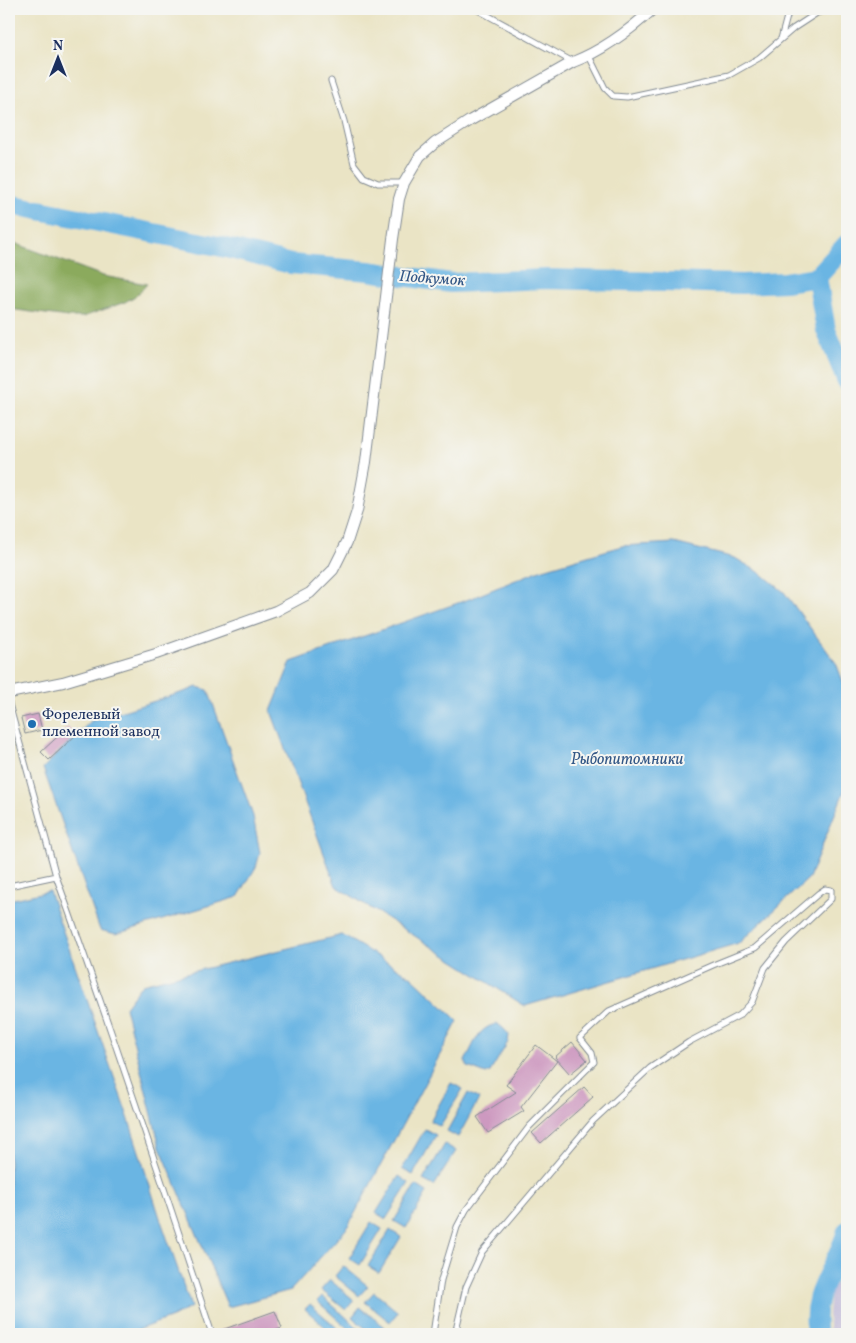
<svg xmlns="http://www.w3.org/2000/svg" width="856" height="1343" viewBox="0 0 856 1343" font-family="Vollkorn,serif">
<rect width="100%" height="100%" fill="#f6f6f2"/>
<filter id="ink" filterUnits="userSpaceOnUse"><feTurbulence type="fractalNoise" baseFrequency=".02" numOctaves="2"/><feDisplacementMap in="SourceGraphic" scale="10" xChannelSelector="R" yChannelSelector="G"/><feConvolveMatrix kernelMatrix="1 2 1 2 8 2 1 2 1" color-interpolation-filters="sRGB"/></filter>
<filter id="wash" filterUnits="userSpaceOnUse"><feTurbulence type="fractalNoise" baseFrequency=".0096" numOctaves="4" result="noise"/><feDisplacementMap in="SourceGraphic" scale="20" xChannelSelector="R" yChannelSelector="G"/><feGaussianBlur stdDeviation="1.12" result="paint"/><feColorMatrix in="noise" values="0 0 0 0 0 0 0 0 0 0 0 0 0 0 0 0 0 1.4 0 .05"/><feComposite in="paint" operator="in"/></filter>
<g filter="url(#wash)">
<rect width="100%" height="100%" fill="#eae4c5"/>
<!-- industrial -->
<path fill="#c6c0da" d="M844 1277 847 1280V1334H830L828 1314 830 1288Z"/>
<!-- forest -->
<path fill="#8baa5d" stroke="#536c5e" d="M9 241 103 276 147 284 137 295 125 302 83 317H68L9 309Z"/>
<!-- water -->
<path fill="#6ab5e3" stroke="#4272a0" d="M674 543 735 558 762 574 784 592 836 663 847 692V784L809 878 739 943 525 1006 336 886 271 711 291 662 472 598 540 570 622 546Z
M197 687 208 690 253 816 260 853 256 867 238 897 116 934 100 930 43 768 91 721 187 691Z
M49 891 128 1117 160 1218 191 1307 172 1317 126 1334H9V900Z
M342 935 412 977 458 1021 347 1228 291 1290 228 1307 160 1147 125 1007 142 984Z
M498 1024 504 1029 509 1035 508 1042 490 1072 486 1074 468 1067 465 1061C474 1045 478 1026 498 1024Z
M451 1083 463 1089 440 1126 430 1121Z
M468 1093 479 1099 458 1137 447 1131Z
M425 1129 436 1135 413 1175 402 1169Z
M445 1144 456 1151 434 1186 423 1180Z
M399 1176 409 1183 386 1219 376 1213Z
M416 1185 427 1192 406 1228 394 1221Z
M371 1222 382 1229 360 1265 349 1258Z
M390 1230 401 1237 379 1273 368 1266Z
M343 1266 368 1286 359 1296 335 1276Z
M330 1280 354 1300 346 1310 321 1290Z
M374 1292 398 1312 390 1322 365 1302Z
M322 1296 365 1334H354L317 1301Z
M310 1304 344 1334H333L305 1309Z
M360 1307 385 1327 379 1334H372L352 1317Z"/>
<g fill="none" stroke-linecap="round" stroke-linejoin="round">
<!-- river -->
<path stroke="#6ab5e3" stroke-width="20" d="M9 204 218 246 291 264 368 271 451 283 546 279 742 284 785 282 817 277 847 244
M817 277 826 330 847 381
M817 1334C809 1291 836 1270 847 1231"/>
</g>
<g id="blocks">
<!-- building -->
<path fill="#cd99c0" d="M38 714 42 730 25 734 21 718Z
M68 727 76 735 49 760 41 752Z
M572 1042 587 1060 570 1074 555 1057Z
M536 1045 557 1061 521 1107 524 1111 488 1133 477 1117 516 1092 506 1085Z
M584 1087 593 1097 541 1143 532 1133Z
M275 1311 282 1328 266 1334H216V1332Z"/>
</g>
</g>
<g filter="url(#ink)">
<use href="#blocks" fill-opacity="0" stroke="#828a92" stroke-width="1"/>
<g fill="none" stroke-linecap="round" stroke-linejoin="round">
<!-- service casing -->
<g stroke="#828a92" stroke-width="7">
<path id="service" d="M476 9 573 62
M781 39 789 9
M589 56 605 88 613 96 627 97 729 75 759 58 794 28 817 13 830 9
M331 81 344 121 354 164 364 177 378 183H403
M9 704 56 876 9 886
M56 876C111 1028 162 1181 212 1334
M433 1334 441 1280 457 1227 466 1210 529 1127 594 1062 592 1053 580 1038 609 1011 713 965 755 948 819 893 825 889 831 890V899L786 942 765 968 752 1002 740 1015 689 1042 650 1068 593 1121 482 1252 466 1287 456 1330 453 1334"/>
</g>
<!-- minor casing -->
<g stroke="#828a92" stroke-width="12">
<path id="minor" d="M9 693 63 682 156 654 276 611 310 593 333 570 347 542 357 511 366 462 393 239 399 199 404 183 420 156 435 143 471 120 573 62C604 50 629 31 653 9"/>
</g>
<!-- service -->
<use href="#service" stroke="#fff" stroke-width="5"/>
<!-- minor -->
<use href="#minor" stroke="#fff" stroke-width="10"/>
</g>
</g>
<!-- markers -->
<circle fill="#1f6fb2" stroke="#f6f6f2" stroke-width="2" cx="32" cy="724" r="5"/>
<g text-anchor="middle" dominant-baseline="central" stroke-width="4" stroke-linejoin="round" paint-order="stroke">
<!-- poi labels -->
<g font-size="15" fill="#1b2f5e" stroke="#f6f6f2" text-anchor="start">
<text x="42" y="715">Форелевый<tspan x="42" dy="17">племенной завод</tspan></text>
</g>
<!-- water labels -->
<g font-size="16" font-style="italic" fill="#335786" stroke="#f6f6f2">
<text transform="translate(432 279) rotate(4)">Подкумок</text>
<text x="627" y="760">Рыбопитомники</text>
</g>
</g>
<!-- margin -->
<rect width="856" height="1343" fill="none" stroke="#f6f6f2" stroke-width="30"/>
<!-- north arrow -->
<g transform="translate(58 58)" stroke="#f6f6f2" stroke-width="4" paint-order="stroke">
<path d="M0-4L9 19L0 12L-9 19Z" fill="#1b2f5e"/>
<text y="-8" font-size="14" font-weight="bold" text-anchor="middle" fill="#1b2f5e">N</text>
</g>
</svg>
